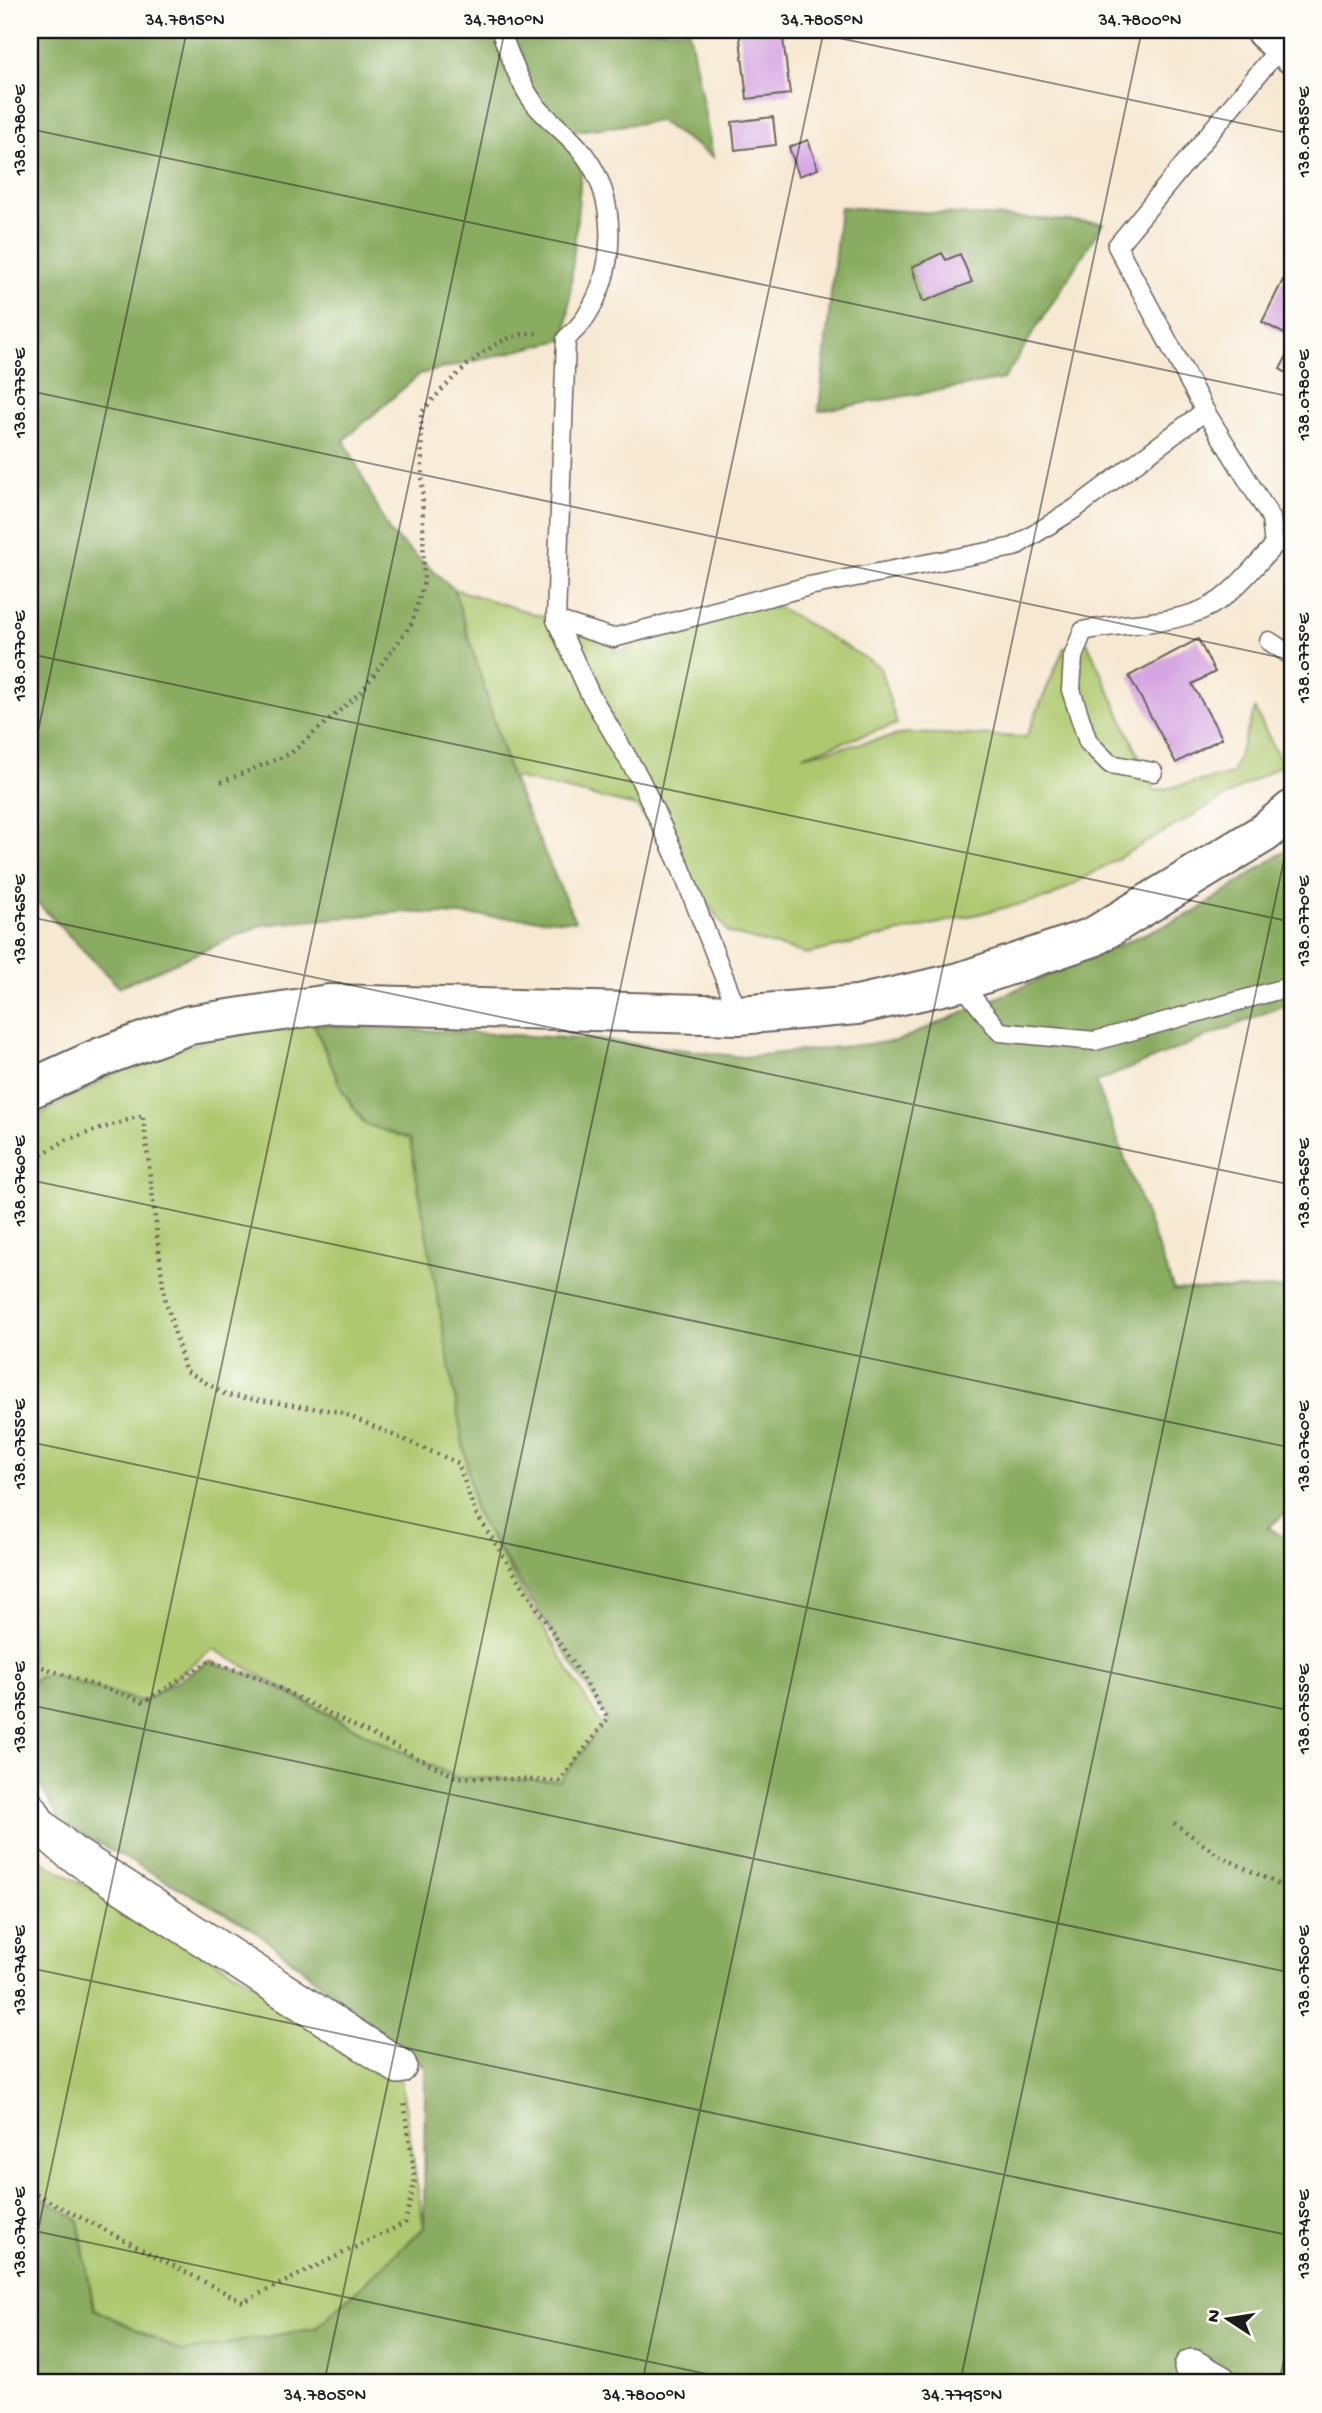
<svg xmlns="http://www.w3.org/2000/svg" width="1322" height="2413" viewBox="0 0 1322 2413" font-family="'Gochi Hand',sans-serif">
<rect width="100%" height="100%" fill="#fdfcf7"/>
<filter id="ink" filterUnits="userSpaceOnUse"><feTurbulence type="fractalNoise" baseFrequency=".0143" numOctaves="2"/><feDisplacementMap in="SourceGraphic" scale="14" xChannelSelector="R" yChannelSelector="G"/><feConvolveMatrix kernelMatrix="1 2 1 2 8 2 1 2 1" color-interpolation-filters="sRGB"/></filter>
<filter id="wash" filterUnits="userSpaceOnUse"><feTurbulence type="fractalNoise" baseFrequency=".00686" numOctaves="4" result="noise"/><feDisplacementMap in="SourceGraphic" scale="28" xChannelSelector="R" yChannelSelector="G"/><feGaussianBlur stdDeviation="1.57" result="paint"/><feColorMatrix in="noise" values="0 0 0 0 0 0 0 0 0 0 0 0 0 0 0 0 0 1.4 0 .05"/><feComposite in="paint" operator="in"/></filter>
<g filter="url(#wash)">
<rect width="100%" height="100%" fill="#f7e8d2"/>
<!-- green -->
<path fill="#adc86e" stroke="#647245" stroke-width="2" d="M454 589 613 638 616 653 765 599 880 667 897 724 802 756 908 733 1026 737 1064 648 1087 642 1155 791 1232 774 1255 709 1282 764 1051 897 807 954 729 933 636 806 511 777Z
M304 1021 314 1024 342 1090 364 1124 410 1139 475 1512 602 1726 560 1781 456 1777 371 1737 213 1649 144 1702 47 1674 30 1682V1120L154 1052Z
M31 1855 399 2066 424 2228 316 2328 182 2352 94 2309 78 2220 30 2191Z"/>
<!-- forest -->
<path fill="#8aac61" stroke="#53643e" stroke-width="2" d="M30 30H689L713 157 659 121 567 132 583 152 566 339 420 374 344 440 390 533 454 589 511 777 575 921 402 912 262 925 119 987 30 895Z
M840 207 1103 223 1004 379 819 411Z
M1292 846V1002L1096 1082 1174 1290 1292 1288V1507L1268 1528 1292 1541V2383H30V2191L78 2220 94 2309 182 2352 316 2328 424 2228 425 2067 250 1927 62 1823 30 1768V1682L47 1674 143 1702 209 1661 257 1677 371 1737 456 1777 560 1781 607 1719 475 1512 410 1139 365 1124 342 1090 314 1024 602 1040 743 1057 897 1041 1195 912Z"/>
<g id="blocks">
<!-- building -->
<path fill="#d6a6e2" d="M739 30H782L790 94 747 99Z
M773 117 776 145 735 150 732 122Z
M808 140 818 169 799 176 789 147Z
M942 253 946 260 960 254 972 282 923 302 912 267Z
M1283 280 1292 285V338L1262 322Z
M1292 346V376L1280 369Z
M1198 639 1215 672 1192 684 1222 738 1176 763 1129 676Z"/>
</g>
</g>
<g filter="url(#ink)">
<use href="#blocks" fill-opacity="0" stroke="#69635c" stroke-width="2"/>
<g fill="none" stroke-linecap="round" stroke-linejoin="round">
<!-- service casing -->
<g stroke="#69635c" stroke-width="21">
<path id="service" d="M500 30C510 55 518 81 534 103 548 121 569 134 583 153 618 198 617 267 587 315 582 324 573 332 566 339L556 620 613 638 809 586 1014 547 1076 508 1205 411
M556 620 590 694 640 779 681 868 739 1015
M1269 641 1292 656
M1153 772 1110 764 1088 742 1071 690 1073 657 1083 631C1127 621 1182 627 1220 600 1240 586 1257 563 1274 546L1271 518 1205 411 1117 246 1282 45
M960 982 1000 1032 1095 1041 1292 986"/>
</g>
<!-- minor casing -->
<g stroke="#69635c" stroke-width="38">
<path id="minor" d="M30 1810 38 1824 70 1852 399 2066
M1192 2367 1220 2383"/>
</g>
<!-- tertiary casing -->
<g stroke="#69635c" stroke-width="42">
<path id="tertiary" d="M1265 30 1292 54
M30 1089 101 1057 189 1025 329 1004 739 1015 857 1005 960 982 1093 937 1264 833 1292 810"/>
</g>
<!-- path -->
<path stroke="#69635c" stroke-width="4.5" stroke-dasharray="2 5" stroke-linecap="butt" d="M221 782 290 754 362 691 412 623 424 582 421 413C446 384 499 325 541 334
M30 1162 66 1140 143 1115 164 1294 185 1370 226 1395 340 1412 458 1463 475 1512 608 1718 560 1781 456 1777 257 1677 209 1661 144 1702 30 1663
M1174 1823 1218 1855 1292 1891
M30 2191 243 2302 405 2223 415 2180 404 2101"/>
<!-- service -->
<use href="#service" stroke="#fff" stroke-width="18"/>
<!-- minor -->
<use href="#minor" stroke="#fff" stroke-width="35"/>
<!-- tertiary -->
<use href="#tertiary" stroke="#fff" stroke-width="38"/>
</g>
</g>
<!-- ticks -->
<path fill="none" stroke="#1c1c1c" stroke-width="2" stroke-opacity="0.45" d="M801 30 1292 134M30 129 1292 397M30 391 1292 660M30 654 1292 922M30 769 187 30M30 917 1292 1185M30 1180 1292 1448M30 1442 1292 1711M30 1705 1292 1973M30 1968 1292 2236M30 2230 749 2383M30 2268 505 30M324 2383 824 30M642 2383 1142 30M960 2383 1292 822M1279 2383 1292 2320"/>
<!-- margin -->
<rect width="1322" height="2413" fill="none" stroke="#fdfcf7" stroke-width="77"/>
<!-- north arrow -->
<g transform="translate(1228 2319) rotate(282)" stroke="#fdfcf7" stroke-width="5" paint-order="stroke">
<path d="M0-5L12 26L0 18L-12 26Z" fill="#1c1c1c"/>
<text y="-10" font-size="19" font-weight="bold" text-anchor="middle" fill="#1c1c1c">N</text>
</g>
<rect x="38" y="38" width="1246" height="2336" fill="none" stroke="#1c1c1c" stroke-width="2.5"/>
<g font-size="18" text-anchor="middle" fill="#1c1c1c">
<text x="185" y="25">34.7815°N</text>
<text x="504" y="25">34.7810°N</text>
<text x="822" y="25">34.7805°N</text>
<text x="1140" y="25">34.7800°N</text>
<text transform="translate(19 130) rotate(-90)" y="6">138.0780°E</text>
<text transform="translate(1303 132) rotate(-90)" y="6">138.0785°E</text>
<text transform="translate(19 393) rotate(-90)" y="6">138.0775°E</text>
<text transform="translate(1303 395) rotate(-90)" y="6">138.0780°E</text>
<text transform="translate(19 656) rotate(-90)" y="6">138.0770°E</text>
<text transform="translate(1303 658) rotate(-90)" y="6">138.0775°E</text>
<text transform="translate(19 919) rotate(-90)" y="6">138.0765°E</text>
<text transform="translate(1303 921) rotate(-90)" y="6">138.0770°E</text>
<text transform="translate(19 1181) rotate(-90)" y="6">138.0760°E</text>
<text transform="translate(1303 1183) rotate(-90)" y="6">138.0765°E</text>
<text transform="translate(19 1444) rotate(-90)" y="6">138.0755°E</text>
<text transform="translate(1303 1446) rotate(-90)" y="6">138.0760°E</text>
<text transform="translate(19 1707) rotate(-90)" y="6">138.0750°E</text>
<text transform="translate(1303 1709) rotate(-90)" y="6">138.0755°E</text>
<text transform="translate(19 1970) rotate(-90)" y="6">138.0745°E</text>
<text transform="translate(1303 1971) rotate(-90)" y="6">138.0750°E</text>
<text transform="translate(19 2232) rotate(-90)" y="6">138.0740°E</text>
<text transform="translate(1303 2234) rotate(-90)" y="6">138.0745°E</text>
<text x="325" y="2400">34.7805°N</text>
<text x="644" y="2400">34.7800°N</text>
<text x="962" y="2400">34.7795°N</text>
</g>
</svg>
